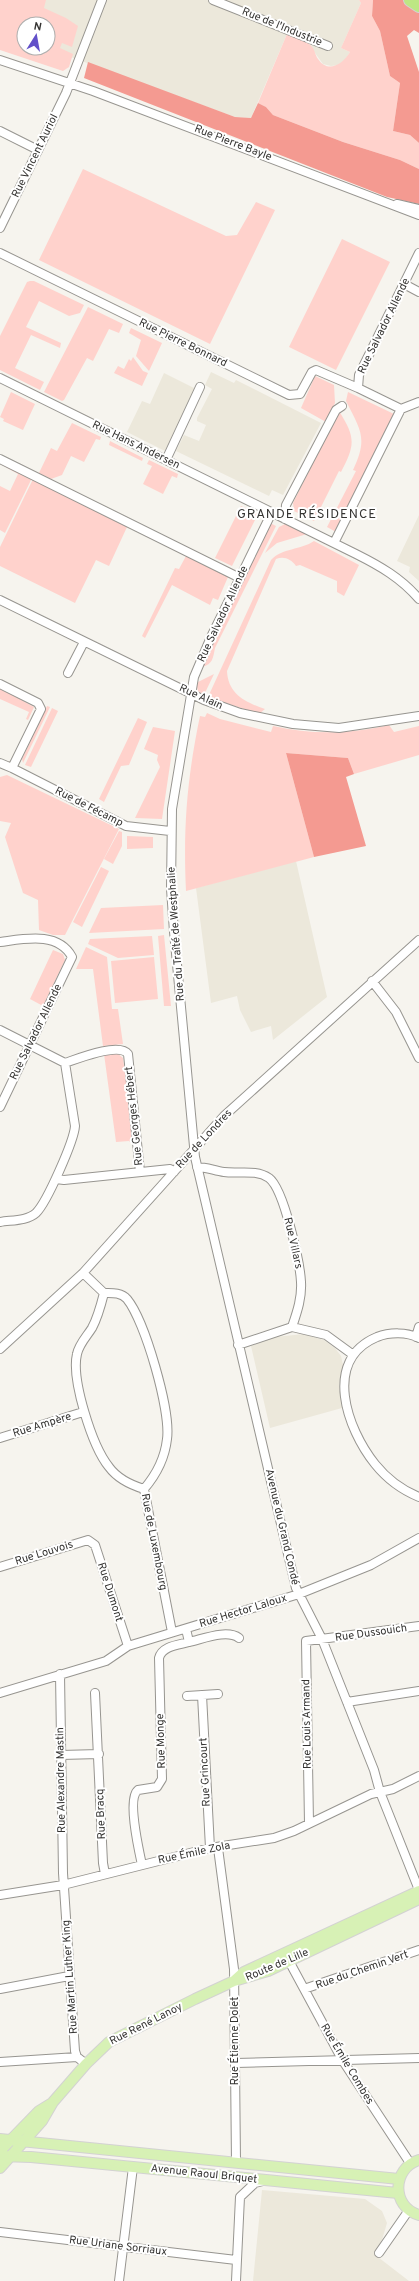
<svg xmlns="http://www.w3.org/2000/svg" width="419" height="2281" viewBox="0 0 419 2281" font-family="Overpass,sans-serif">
<rect width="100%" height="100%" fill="#f6f4ee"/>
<!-- built -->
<path fill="#ece8db" d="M0 0H359L361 3 341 48 350 52 345 60 339 65 331 66 323 64 307 42 287 34 251 118 235 117 46 48H48V24H24Z
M211 372 234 383 236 380 321 423 283 495 272 490 269 496 176 451 184 435 199 441 203 432 206 425 197 421V418L212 389 205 385Z
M164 373 196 389 165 451 127 432 142 401 150 404Z
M419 515V581L409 572 410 567 397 561Z
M296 861 327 997 273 1040 271 1026 251 1032 240 1010 237 996 211 1003 196 888Z
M304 1334 324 1340 335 1348 341 1356 343 1365 339 1386 342 1408 270 1428 251 1346 275 1337Z
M262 2190 365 2199 382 2211 387 2223 382 2240 374 2254 409 2281H253Z"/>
<!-- green -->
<path fill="#ffd2cc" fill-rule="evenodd" d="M0 0H46L44 8 66 18 78 26 72 47 62 43 60 48 73 54 69 67 63 71 0 50ZM24 24H48V48H24Z
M359 0H373L372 16 380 31 390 76 400 83 393 131 410 135 419 143V169L400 160 343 142 273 115 266 107 258 103 287 34C295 37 307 40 312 47 315 50 315 55 318 59 328 74 343 64 350 52L341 48 361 3Z
M83 169 226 236 237 235 256 202 275 210 210 344 39 260Z
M342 239 390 262 336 370 289 347Z
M30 281H34L84 305 80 313 69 316 39 301 26 327 61 343 60 348 31 335 15 368 44 382 40 390 0 370V336L27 282Z
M88 307 123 324 119 333 109 329 93 361 87 358 64 400 62 401 44 392Z
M131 328 162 343 149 371 136 356 141 340 129 333Z
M133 357 143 371 148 373 142 386 114 373 118 366 124 369 129 359 131 361Z
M315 376 334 385 335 403 326 422 301 408Z
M11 392 35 404 23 430 3 421 4 419 0 417Z
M348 392 394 414 336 532 327 527 356 471 353 470C368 438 361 431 346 401Z
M339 411C356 438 355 445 341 472L339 471 314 521 294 511 293 503Z
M72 423 101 437 100 440 96 439 84 462 71 456 62 475 51 479 39 473 51 448 57 451Z
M110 441 143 458 142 461 109 445Z
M149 460 178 474 177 478 172 476 163 494 143 484 152 466 147 464Z
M0 462 32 478 5 533 0 530V486L10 491 18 474 0 464Z
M33 479 127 527 109 566 96 560 75 603 0 566V547Z
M241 506 258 514 232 566 215 558Z
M270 523 276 526 215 648C213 658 213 664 202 667Z
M285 524 307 534 277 543 265 553 279 527Z
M314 541 359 565 344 596 337 592V581L300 565 296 566C291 559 284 556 276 559L227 671C228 694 245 702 265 709L259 714 208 697 271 560C282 548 301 550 314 541Z
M186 556 228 577 218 600 213 598 210 605 172 585 145 638 142 636 175 568 179 569Z
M214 674 204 695 198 691 196 683Z
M0 688 34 707 28 720 26 719 29 712 0 699Z
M47 706 50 707 23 763 22 759Z
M52 708 58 711 31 767 25 765Z
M207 713 220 719 271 732 273 726C313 735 349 734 389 725L394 732 419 726V755L354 774 348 758 286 753 314 857 186 891C183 828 187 778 200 716L205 717Z
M138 718 147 722 129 765 121 766 104 802 99 799Z
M153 727 175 731 162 819 135 818 160 767 157 760 158 755 144 749Z
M7 775 119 829 65 935H53L39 930 38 900 23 893 5 837 11 823 0 821V777Z
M119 831 122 832V846L113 864 104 859Z
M127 836 153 837V848L127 849Z
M101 867 109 871 82 927 73 922Z
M163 905 164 929 89 933 101 908Z
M164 935 171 1006H164L158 936Z
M152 936 154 955 118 958 88 944 90 939Z
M86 947 107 957 112 1009H118L123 1044 103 1046 93 969H76Z
M53 950 63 954 65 960 43 1006 30 999Z
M154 957 158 999 115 1003 111 961Z
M116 1052 123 1058 134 1141 131 1143 129 1141 116 1142 104 1054Z"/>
<!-- forest -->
<path fill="#f49a91" d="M373 0H404L419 13V33L414 30 407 36 419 72V143L410 135 393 131 400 83 390 76 380 31 372 16Z
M88 62 235 117 251 118 258 103 266 107 273 115 343 142 400 160 419 169V204L387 197 84 78Z
M286 753 348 758 354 774 346 777 366 846 314 857Z"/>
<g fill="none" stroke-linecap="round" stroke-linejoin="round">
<!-- minor casing -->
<g stroke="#979590" stroke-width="10">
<path id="minor" d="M213 0 328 46
M0 60 93 91 419 215
M0 131 38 150
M397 204 419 209
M0 228 66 93 102 0
M0 253 289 395 300 394 312 372 316 370 358 388
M419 253 359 375 358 388 401 409 419 402
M404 284 419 292
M0 378 356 554C380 566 401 578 419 599
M0 459 240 578
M166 460 200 387
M272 512 211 637 194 677 172 809 171 889 174 932 195 1157 296 1588 322 1639 374 1770 380 1792 419 1890
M285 519 286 505 336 410 342 406
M334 543 401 409
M0 600 204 700 240 713 293 724 339 728 419 716
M68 673 84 642
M0 684 38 703 41 709 12 768 0 763
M12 768 126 826 170 831
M0 942C24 939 58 931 72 957L0 1107
M372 981 396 1012 419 1058
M0 1030 65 1063 75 1126C74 1141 47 1202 36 1213 27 1221 11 1220 0 1222
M65 1063C77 1059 119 1042 128 1054L140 1172
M197 1167C207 1167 215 1171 224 1172 239 1174 256 1169 269 1178 284 1189 300 1263 301 1282 302 1298 297 1312 292 1327L238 1345
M56 1179 64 1180 170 1169 174 1172
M83 1273 104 1293
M104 1293C101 1305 98 1317 92 1328 87 1336 79 1344 77 1354 71 1379 92 1446 109 1467 117 1478 131 1485 144 1489L172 1632
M104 1293C111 1293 121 1292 127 1299 145 1321 171 1411 167 1439 165 1457 156 1475 144 1489
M292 1327 326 1335 352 1354
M416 1337 419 1327
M419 1338C407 1332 390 1332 377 1337 322 1360 347 1429 375 1464 387 1479 402 1490 419 1497
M0 1349 83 1273 224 1116 419 940
M0 1438 83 1412
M0 1567 88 1540 95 1545 128 1646
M186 1629 189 1642C203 1639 227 1629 239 1638
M60 1674 63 1873 75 2051 77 2057 86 2064
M0 1693 106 1661 128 1646 299 1594 371 1565 419 1538
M95 1693 103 1863 105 1874
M202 1695 210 1848
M187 1696 218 1694
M347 1702 419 1691
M61 1755 99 1754
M309 1823 306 1641 419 1626
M218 1848 234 1969 236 2162
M142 1865C139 1851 127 1798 138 1790L157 1787 162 1779 159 1658C162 1646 178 1645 189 1642
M0 1895 63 1885 210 1848 274 1838 294 1831 371 1794 393 1789 419 1776
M289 1961 343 2061 410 2163
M0 1989 69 1976
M304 1989 419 1950
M0 2062 77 2057
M236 2063 419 2058
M0 2232 236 2260
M379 2253 409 2210
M119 2281 133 2167
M236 2281 240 2197 255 2183 263 2181"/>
</g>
<!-- major casing -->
<g stroke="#d3d2d2" stroke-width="12">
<path id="major" d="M234 1981 244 1972 419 1891
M0 2139 399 2179
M0 2151 39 2111 52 2103
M0 2156 31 2157 398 2193
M419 2160C392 2168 391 2207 419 2215
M0 2168 42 2121 53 2102 86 2064 109 2042 195 1999 234 1981 268 1971 419 1899"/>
</g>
<!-- highway casing -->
<g stroke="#d3d2d2" stroke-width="14">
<path id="highway" d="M410 0 419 6"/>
</g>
<!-- minor -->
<use href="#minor" stroke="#fff" stroke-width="8"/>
<!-- major -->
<use href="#major" stroke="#d7f1b5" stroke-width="10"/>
<!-- highway -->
<use href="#highway" stroke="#bde784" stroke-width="12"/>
</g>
<g text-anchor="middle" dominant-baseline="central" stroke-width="4" stroke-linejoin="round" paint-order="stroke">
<!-- street labels -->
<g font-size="11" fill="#353432" stroke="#fff">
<text transform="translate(282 27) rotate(22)">Rue de l'Industrie</text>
<text transform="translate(233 143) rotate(21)">Rue Pierre Bayle</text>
<text transform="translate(35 156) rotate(-64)">Rue Vincent Auriol</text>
<text transform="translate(384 326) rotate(-64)">Rue Salvador Allende</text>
<text transform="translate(183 343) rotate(26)">Rue Pierre Bonnard</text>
<text transform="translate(136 445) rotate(26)">Rue Hans Andersen</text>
<text transform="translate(223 614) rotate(-65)">Rue Salvador Allende</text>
<text transform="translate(201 697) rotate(24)">Rue Alain</text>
<text transform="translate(89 807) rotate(27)">Rue de Fécamp</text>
<text transform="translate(176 934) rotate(-94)">Rue du Traîté de Westphalie</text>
<text transform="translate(36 1032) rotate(-64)">Rue Salvador Allende</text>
<text transform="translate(134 1116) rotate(-96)">Rue Georges Hébert</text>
<text transform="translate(204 1139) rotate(-47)">Rue de Londres</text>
<text transform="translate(293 1243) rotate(77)">Rue Villars</text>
<text transform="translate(42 1425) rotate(-17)">Rue Ampère</text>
<text transform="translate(282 1527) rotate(77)">Avenue du Grand Condé</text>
<text transform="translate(154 1542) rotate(79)">Rue de Luxembourg</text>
<text transform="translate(44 1553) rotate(-17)">Rue Louvois</text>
<text transform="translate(110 1592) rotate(72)">Rue Dumont</text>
<text transform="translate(243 1611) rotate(-17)">Rue Hector Laloux</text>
<text transform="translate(371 1633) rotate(-8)">Rue Dussouich</text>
<text transform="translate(307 1724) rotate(-91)">Rue Louis Armand</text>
<text transform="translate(161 1741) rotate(-92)">Rue Monge</text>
<text transform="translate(205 1772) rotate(-93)">Rue Grincourt</text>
<text transform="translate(61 1780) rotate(-91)">Rue Alexandre Mastin</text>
<text transform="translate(101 1814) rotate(-92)">Rue Bracq</text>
<text transform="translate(194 1853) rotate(-12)">Rue Émile Zola</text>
<text transform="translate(277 1965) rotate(-23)">Route de Lille</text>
<text transform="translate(362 1970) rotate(-19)">Rue du Chemin Vert</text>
<text transform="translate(70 1977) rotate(-94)">Rue Martin Luther King</text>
<text transform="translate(146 2024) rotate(-27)">Rue René Lanoy</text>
<text transform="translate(235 2041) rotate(-90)">Rue Étienne Dolet</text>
<text transform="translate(347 2064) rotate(59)">Rue Émile Combes</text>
<text transform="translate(204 2174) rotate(6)">Avenue Raoul Briquet</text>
<text transform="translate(118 2246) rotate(7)">Rue Uriane Sorriaux</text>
</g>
<!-- quarter labels -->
<g font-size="13" letter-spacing="1" fill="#353432" stroke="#fff">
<text x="307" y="515">GRANDE RÉSIDENCE</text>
</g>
</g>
<!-- north arrow -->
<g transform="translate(36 36) rotate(11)"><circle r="19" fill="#ffffff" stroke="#aeaead"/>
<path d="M0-3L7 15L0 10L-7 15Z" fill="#6250c9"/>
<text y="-6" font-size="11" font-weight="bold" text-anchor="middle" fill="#353432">N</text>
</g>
</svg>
